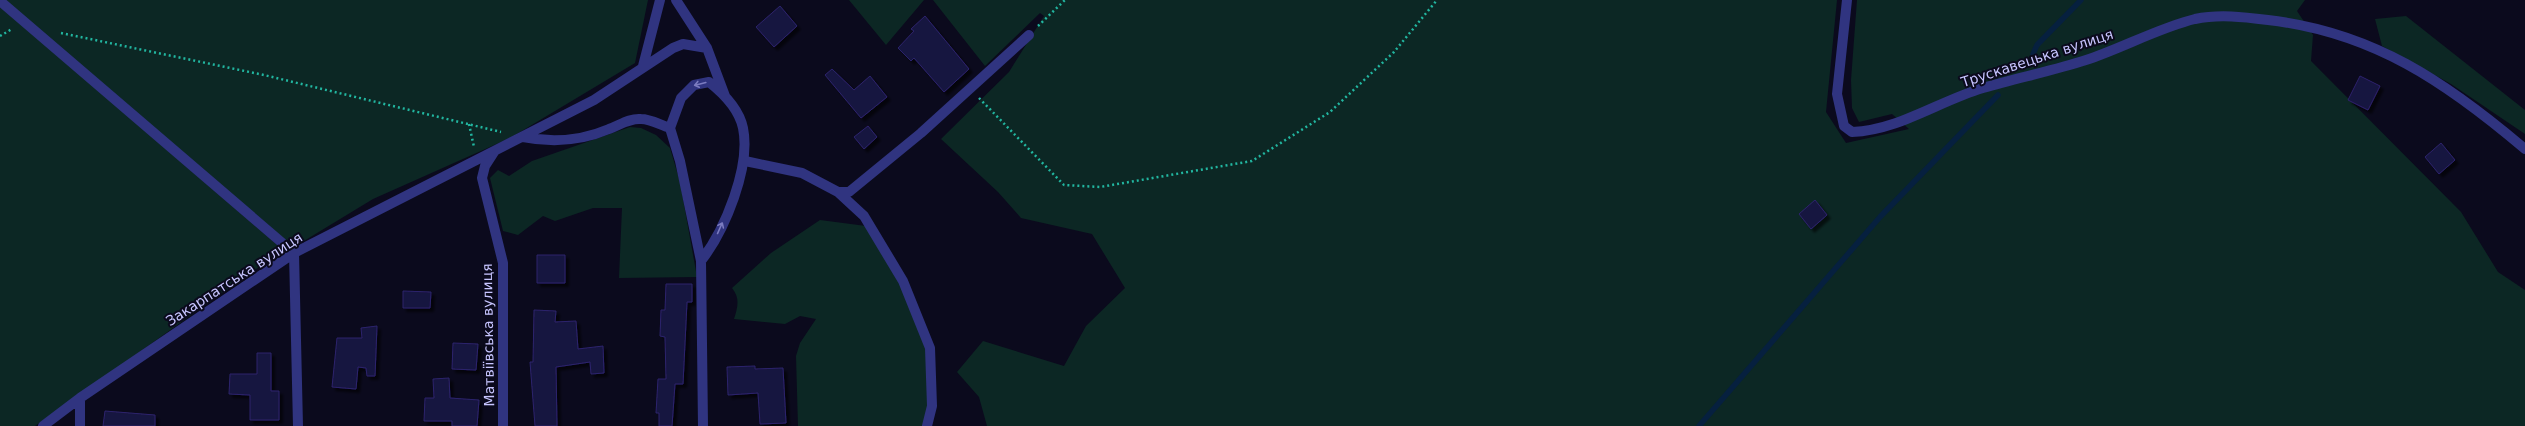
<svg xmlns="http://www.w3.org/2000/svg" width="2525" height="426" viewBox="0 0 2525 426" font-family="'DejaVu Sans',sans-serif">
<defs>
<filter id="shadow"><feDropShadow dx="3.5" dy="3.5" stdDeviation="1" flood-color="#0009"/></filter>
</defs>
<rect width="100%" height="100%" fill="#0b0a1d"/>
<!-- green -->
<path fill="#0c2724" d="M3 0H648L635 63 510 138 373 199 294 247Z
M849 0H924L886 45Z
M933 0H1837L1826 112 1846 143 1909 129 1892 114 1859 122 1852 108 1851 80 1857 0H2305L2297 11 2313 35 2311 61 2461 212 2498 272 2525 290V426H987L979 397 957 372 983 341 1064 366 1086 326 1125 288 1092 234 1021 218 998 192 941 139 1009 72 1044 16 1040 13 985 66Z
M0 6 283 250 35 426H0Z
M2406 16 2525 110V134L2451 84 2382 46 2375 19Z
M630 127 641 128 656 135 670 148 680 182 697 277 619 278 622 208H593L555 221 543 216 518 235 503 231 490 178 498 170 509 176 532 161Z
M820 220 866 226 901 284 927 349 928 405 923 426H798L796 356 800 343 816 319 800 316 785 324 734 319C738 306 740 298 732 288L771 253Z"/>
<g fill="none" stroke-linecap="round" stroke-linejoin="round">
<!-- stream -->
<path stroke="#06203f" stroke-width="5.5" d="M2033 54 2037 45 2081 0
M1699 426 1880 217 1998 95"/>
</g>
<!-- building -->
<path fill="#19143f" stroke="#2c246d" filter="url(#shadow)" d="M780 6 797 26 774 47 756 27Z
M925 16 969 69 944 92 914 58 911 61 898 48 914 31 911 29Z
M832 69 854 90 870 76 887 97 861 118 825 75Z
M2360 76 2380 86 2368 110 2348 100Z
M868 126 877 137 864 149 854 137Z
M2441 143 2455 160 2439 174 2425 157Z
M1815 200 1827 215 1811 229 1799 214Z
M537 255H565V283H537Z
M666 284H692V302H687L683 384H675L672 426H659V413H656L658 379H666L665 337 660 336 661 310H665Z
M403 291 431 292 430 308H403Z
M534 310 556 311 555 322 576 321 578 349 603 346 604 373 591 374 590 362 556 367 557 426H535L530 362H533Z
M377 326 375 376H367L366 368 358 367 356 389 332 387 337 338H362L361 328Z
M453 343 478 344 476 370 452 369Z
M257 353H271V391H279V420H250V395L229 394 230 374H257Z
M755 366V369L783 368 786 423 760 424 758 393 728 395 727 367Z
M449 378 450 398 479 400 477 426H452V421H424L425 398H434L433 379Z
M105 411 155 415V426H103Z"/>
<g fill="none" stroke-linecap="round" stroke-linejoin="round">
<!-- path -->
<path stroke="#22b6a0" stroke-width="2.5" stroke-dasharray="2 3" stroke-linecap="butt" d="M1038 26 1065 0
M61 33 264 75 501 132
M0 36 12 29
M979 98 1064 185 1100 187 1252 161 1330 112 1394 52 1437 0
M469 124 474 147"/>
<!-- minor -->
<path stroke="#303480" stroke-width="10" d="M676 0 707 48 725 96
M1847 0 1837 94 1844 126 1852 132C1899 130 1939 101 1983 88 2017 78 2052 71 2086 60 2120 49 2161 27 2195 19 2219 14 2244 17 2268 20 2373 32 2446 82 2525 149
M0 1 294 253 298 426
M643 66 660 0
M523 137C553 143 581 141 609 129 620 125 629 118 641 119 651 119 660 125 670 128
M494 152 485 166 482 178 503 263V426
M745 161 802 173 838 192H849L921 133 1029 35
M838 192 864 216 903 281 930 348 932 406 927 426
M701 261C725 230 751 167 743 128 739 109 723 93 709 82L694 85 681 98 670 128 680 161 701 261 703 426
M43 426 80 398 294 253 594 100 673 48 683 44 707 48
M80 426V398"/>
</g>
<!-- one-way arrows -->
<defs><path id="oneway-shaft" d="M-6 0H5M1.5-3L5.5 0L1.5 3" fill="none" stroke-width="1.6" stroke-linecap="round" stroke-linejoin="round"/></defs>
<g stroke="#7c7cc0">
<use href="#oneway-shaft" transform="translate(700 84) rotate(166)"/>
<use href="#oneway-shaft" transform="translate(720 228) rotate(-66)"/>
</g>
<g text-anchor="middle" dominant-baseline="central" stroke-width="4" stroke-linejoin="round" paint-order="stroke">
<!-- street labels -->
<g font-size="14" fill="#c7c5ff" stroke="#0b0a1d">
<text transform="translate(2037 58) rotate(-18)">Трускавецька вулиця</text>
<text transform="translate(234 279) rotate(-33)">Закарпатська вулиця</text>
<text transform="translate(488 335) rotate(-91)">Матвіївська вулиця</text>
</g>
</g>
</svg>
